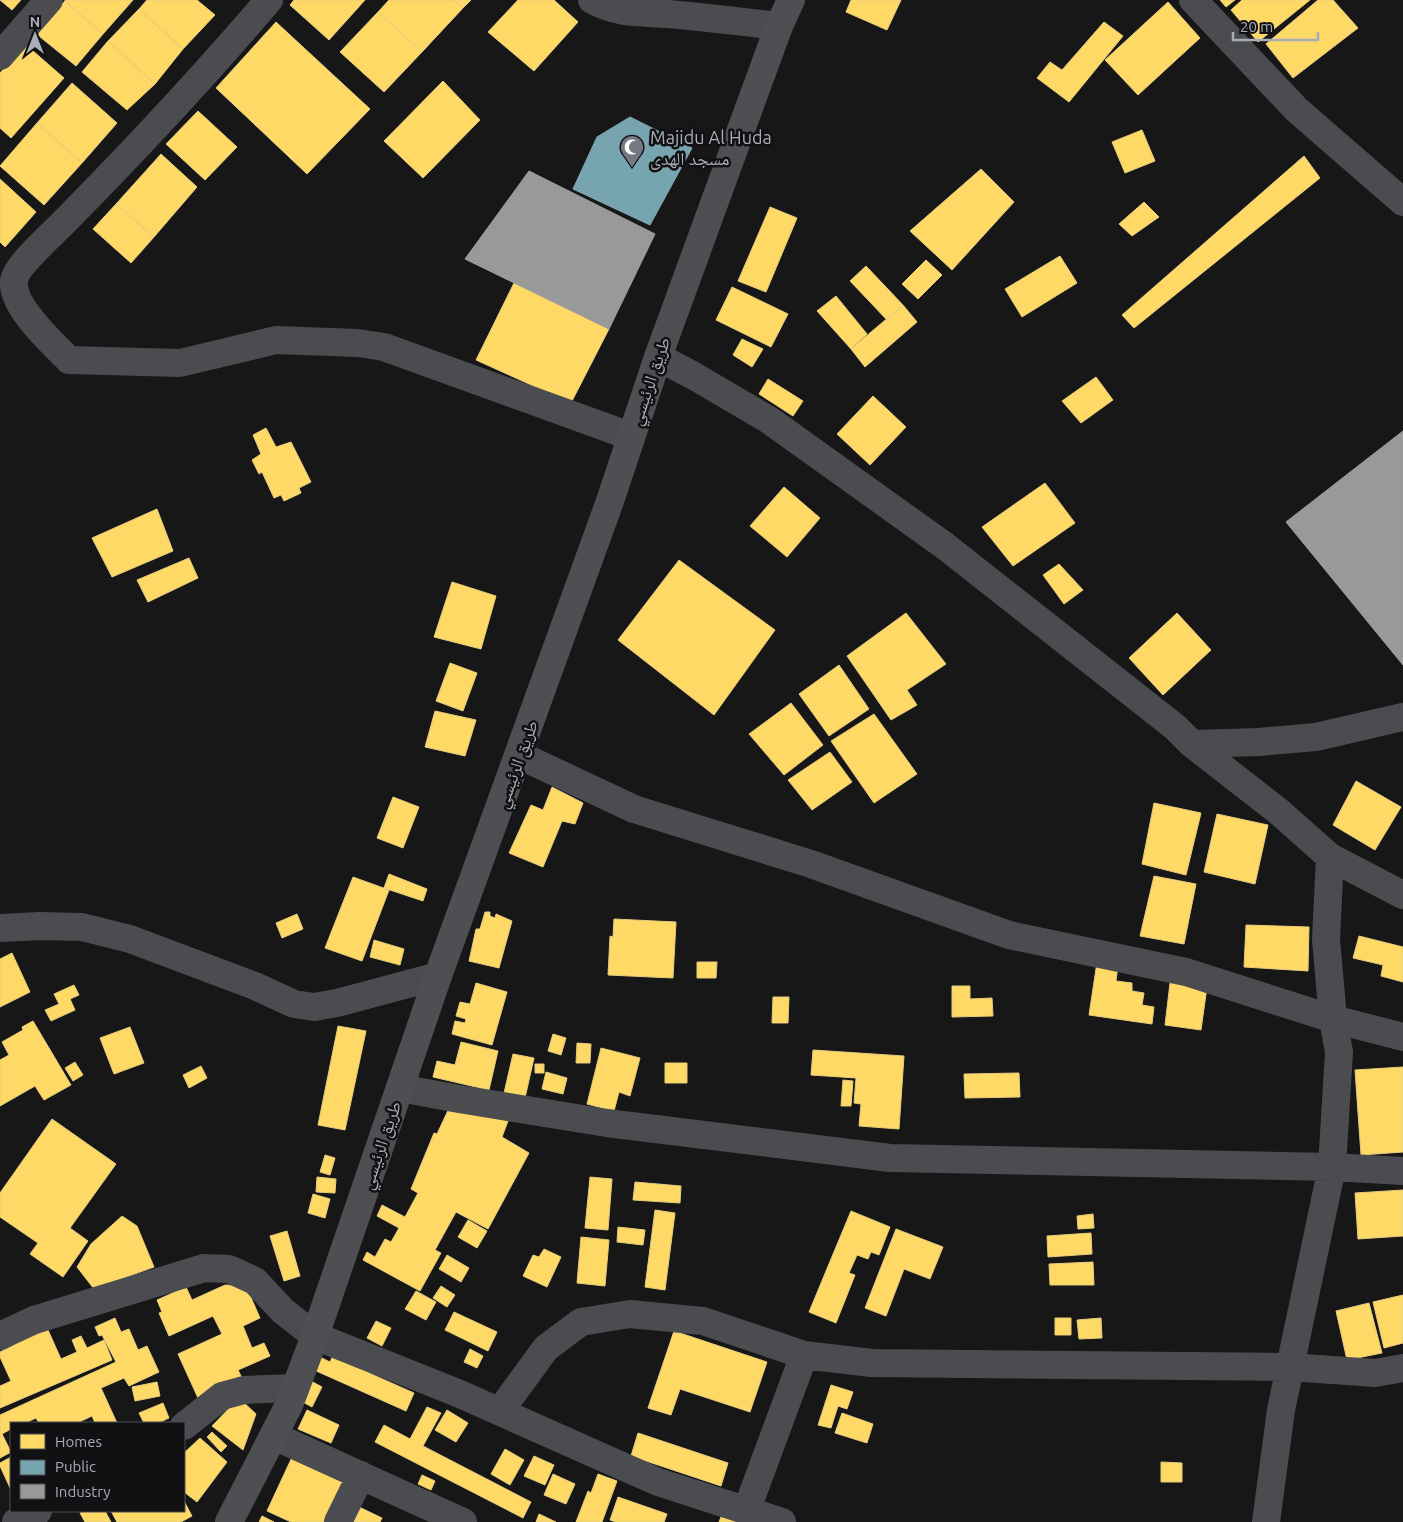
<svg xmlns="http://www.w3.org/2000/svg" width="1403" height="1522" viewBox="0 0 1403 1522" font-family="Ubuntu,'Noto Naskh Arabic',sans-serif">
<rect width="100%" height="100%" fill="#171717"/>
<!-- homes -->
<path fill="#ffd966" stroke="#e5cc7f" d="M0 0H21L12 10Z
M65 0H133L103 34 65 1Z
M147 0H197L215 15 183 49 139 9Z
M294 0H365L329 40 290 5Z
M389 0H454L463 8 422 52 378 12Z
M454 0H471L463 8Z
M518 0H554L578 22 534 71 488 32Z
M851 0H901L887 30 846 12Z
M1220 0H1235L1226 7Z
M1242 0H1310L1258 42 1231 10Z
M1318 0H1333L1358 28 1293 78 1266 44Z
M65 1 103 34 76 66 34 32Z
M1168 2 1200 38 1138 95 1105 60Z
M139 9 183 49 155 84 108 41Z
M378 12 422 52 384 92 340 52Z
M276 22 370 109 307 174 216 88Z
M1104 22 1123 36 1069 102 1037 78 1050 62 1062 70Z
M108 41 155 84 127 110 82 72Z
M25 44 64 78 11 138 0 128V73Z
M443 81 480 120 423 178 384 141Z
M72 83 117 123 82 163 37 123Z
M198 111 237 147 205 180 166 144Z
M37 123 82 163 44 205 0 166Z
M1142 130 1155 161 1125 173 1112 142Z
M161 154 197 187 154 237 116 204Z
M1304 156 1320 178 1134 328 1122 315Z
M981 169 1014 202 952 270 910 231Z
M0 179 36 212 5 247 0 242Z
M1144 202 1159 217 1132 236 1119 224Z
M116 204 154 237 131 263 93 229Z
M770 207 797 218 766 292 738 281Z
M1060 256 1077 283 1022 317 1005 289Z
M926 260 942 275 918 299 902 284Z
M866 266 903 305 887 320 850 281Z
M514 283 609 329 571 403 476 360Z
M732 287 788 314 771 347 716 320Z
M836 296 867 334 851 349 817 311Z
M903 305 917 322 865 367 851 349Z
M742 339 763 349 752 367 733 355Z
M1096 377 1113 400 1081 423 1062 401Z
M768 379 803 401 793 416 759 394Z
M873 396 906 427 870 465 837 434Z
M266 428 276 447 291 442 311 482 299 488 301 493 284 501 281 495 274 498 262 472 259 474 252 460 261 454 253 435Z
M1045 483 1075 523 1013 566 982 527Z
M784 487 820 518 787 557 750 526Z
M157 509 173 551 112 577 92 538Z
M189 558 198 578 148 602 137 580Z
M679 560 775 630 714 715 618 640Z
M1059 564 1083 590 1064 604 1043 575Z
M452 582 496 596 481 649 434 637Z
M906 613 946 664 907 690 917 705 891 720 847 656Z
M1177 613 1211 650 1163 695 1129 658Z
M450 663 477 673 463 711 436 701Z
M839 665 869 709 829 736 799 694Z
M791 703 823 745 784 775 749 734Z
M435 711 476 720 465 756 425 747Z
M874 714 917 774 874 803 831 741Z
M830 752 852 782 812 810 788 780Z
M1356 781 1401 807 1375 850 1333 825Z
M552 787 583 803 575 824 562 821 543 867 509 853 531 805 543 810Z
M393 797 419 807 403 848 377 838Z
M1154 803 1201 813 1186 875 1142 864Z
M1217 814 1268 825 1255 884 1204 872Z
M389 874 427 889 423 901 384 888Z
M1154 876 1196 884 1184 944 1140 936Z
M353 877 389 890 362 961 325 948Z
M485 912H490V916L495 918 496 914 512 921 499 968 469 961 476 929H480Z
M297 914 303 929 282 938 276 923Z
M614 919 676 922 673 978 608 975 610 936 613 937Z
M1246 925 1309 927 1308 971 1244 967Z
M1359 936 1403 947V982L1381 976 1383 965 1353 958Z
M374 940 404 949 400 965 370 957Z
M12 953 30 992 0 1007V959Z
M697 962H717L716 978H697Z
M1097 962 1118 965 1116 981 1132 983V991L1144 993 1142 1005 1154 1007 1152 1024 1089 1015Z
M476 983 507 992 492 1045 452 1034 455 1021 465 1023 466 1019 456 1016 460 1002 470 1004Z
M1170 983 1207 987 1201 1030 1165 1025Z
M74 985 79 995 70 999 75 1010 51 1021 45 1010 59 1004 54 994Z
M952 986H970V999L992 998 993 1016 952 1017Z
M773 997H789L788 1023H772Z
M33 1021 71 1085 44 1100 35 1086 0 1106V1060L9 1055 2 1042 23 1030 22 1027Z
M338 1026 366 1031 345 1130 318 1125Z
M130 1027 144 1063 114 1074 100 1038Z
M553 1034 566 1038 561 1055 548 1051Z
M461 1042 498 1051 489 1090 433 1077 437 1061 455 1065Z
M577 1043 591 1044 590 1063H576Z
M601 1048 640 1058 630 1096 619 1092 614 1111 587 1104Z
M813 1050 904 1056 899 1129 859 1126 861 1104 854 1103 856 1078 811 1075Z
M513 1054 534 1058 525 1098 504 1093Z
M75 1062 83 1075 73 1081 65 1068Z
M665 1063H687V1083H665Z
M535 1064H544V1073H535Z
M201 1066 207 1078 189 1088 183 1075Z
M1403 1067V1152L1361 1155 1355 1070Z
M546 1072 567 1078 563 1094 542 1089Z
M1019 1073 1020 1097 965 1098 964 1074Z
M843 1080 853 1081 851 1106H841Z
M451 1104 508 1121 502 1137 529 1153 488 1229 456 1212 435 1250 441 1253 420 1291 363 1260 367 1252 375 1257 385 1239 391 1242 399 1228 377 1216 382 1205 405 1217 418 1193 411 1189 434 1133 437 1134Z
M52 1119 116 1164 70 1228 88 1241 63 1277 30 1254 38 1243 0 1217V1193Z
M325 1155 335 1158 330 1175 320 1172Z
M317 1177 336 1179 335 1193 316 1192Z
M590 1177 612 1179 608 1230 585 1228Z
M635 1182 681 1186 680 1203 633 1200Z
M1403 1190V1236L1358 1239 1355 1193Z
M313 1194 330 1199 325 1218 308 1213Z
M655 1210 675 1213 665 1290 645 1287Z
M851 1211 890 1227 879 1255 871 1252 868 1259 857 1255 849 1273 855 1275 836 1323 809 1312Z
M1093 1214 1094 1228 1078 1229 1077 1216Z
M122 1216 137 1226 154 1267 94 1289 77 1267 91 1244Z
M468 1220 487 1231 477 1248 458 1237Z
M618 1227 645 1230 643 1245 617 1242Z
M896 1229 943 1247 930 1279 904 1269 886 1316 865 1308Z
M287 1231 300 1276 284 1281 270 1236Z
M1091 1233 1092 1254 1048 1257 1047 1236Z
M581 1237 609 1240 605 1286 577 1283Z
M544 1249 561 1257 547 1287 523 1276 533 1255 539 1257Z
M447 1255 469 1268 461 1282 439 1269Z
M1093 1262 1094 1285H1050L1049 1264Z
M225 1285 246 1286 260 1318 243 1326 252 1348 264 1343 270 1356 238 1370 242 1378 198 1398 178 1354 222 1334 213 1316 169 1336 159 1313 162 1312 157 1300 186 1287 192 1300Z
M441 1286 455 1295 447 1307 433 1298Z
M416 1291 436 1302 426 1320 405 1309Z
M1403 1295V1343L1384 1348 1373 1302Z
M1369 1303 1382 1353 1347 1360 1336 1311Z
M454 1312 497 1332 488 1351 445 1330Z
M115 1318 121 1332 129 1329 138 1350 147 1346 159 1372 129 1386 124 1378 101 1388 117 1423H95L92 1416 77 1423H39L36 1418 25 1423H11V1429L2 1434 11 1452 0 1458V1415L116 1362 102 1335 99 1336 95 1327Z
M1055 1318H1071V1335H1055Z
M1101 1318 1102 1338 1079 1339 1077 1320Z
M376 1321 391 1328 382 1346 367 1338Z
M48 1330 61 1359 77 1352 72 1340 81 1336 87 1348 104 1340 112 1360 0 1408V1386L11 1381 0 1357V1352L12 1346 11 1344Z
M674 1331 767 1362 750 1412 680 1389 671 1415 648 1408Z
M470 1349 483 1356 477 1368 464 1362Z
M334 1353 371 1369 369 1373 414 1393 406 1411 314 1370 320 1357 330 1362Z
M311 1381 322 1387 312 1407 301 1401Z
M157 1382 160 1396 135 1401 132 1387Z
M831 1385 853 1392 847 1409 838 1406 831 1428 818 1425Z
M239 1398 256 1414 243 1450 212 1426Z
M163 1403 169 1418 158 1423H144L139 1413Z
M427 1407 441 1413 423 1446 531 1502 523 1518 375 1442 384 1425 410 1439Z
M307 1410 339 1425 331 1443 298 1429Z
M447 1410 468 1423 456 1442 435 1430Z
M842 1413 873 1424 867 1443 835 1433Z
M212 1432 227 1446 221 1452 207 1437Z
M638 1433 728 1463 721 1486 631 1456Z
M200 1438 227 1462 197 1502 184 1492V1453Z
M505 1449 524 1460 510 1485 491 1474Z
M293 1455 349 1480 329 1522H291L267 1511Z
M534 1456 554 1465 545 1485 524 1476Z
M11 1457V1490L0 1466V1463Z
M1161 1462 1182 1463V1482H1161Z
M553 1474 575 1484 566 1504 544 1495Z
M598 1474 617 1481 602 1522H576L588 1491 591 1493Z
M422 1475 435 1481 431 1490 418 1484Z
M618 1497 667 1514 664 1522H616L610 1520Z
M184 1501 192 1516 181 1522H117L111 1511H184Z
M359 1507 382 1518 380 1522H352Z
M85 1511H105L111 1522H85L80 1513Z
M723 1512 737 1518 735 1522H719Z
M539 1514 556 1522H536Z
M262 1516 274 1522H259Z"/>
<!-- public -->
<path fill="#76a5af" stroke="#85a7b2" d="M630 117 692 148 650 225 573 189 597 137Z"/>
<!-- industry -->
<path fill="#999" stroke="#9e9fa2" d="M529 171 655 234 609 329 465 259Z
M1403 431V665L1286 522Z"/>
<g fill="none" stroke-linecap="round" stroke-linejoin="round">
<!-- minor -->
<path stroke="#4b4c50" stroke-width="28" d="M269 0C205 75 137 148 68 218 56 231 15 266 14 281 11 306 53 344 69 360L180 363 276 340 358 343 384 347 630 436
M592 0C618 14 639 12 667 14 704 17 742 22 779 26
M1193 0 1297 110 1403 202
M0 56 49 0
M658 357 694 376 769 420 945 546 1175 727 1192 744 1278 811 1330 857 1403 895
M1192 744 1259 742 1316 737 1403 717
M519 755 634 809 811 864 1009 935 1186 972 1333 1019 1403 1037
M0 928 40 926 82 927 130 939 255 986 294 1004 314 1007 337 1003 438 976
M400 1088 459 1099 607 1123 890 1158 1332 1167 1403 1171
M0 1336 34 1320 204 1268 229 1269 255 1281 283 1311 315 1336 460 1394 658 1482 782 1522
M500 1411 546 1348 581 1322 630 1314 703 1321 804 1355 872 1363 1290 1367 1375 1373 1403 1368
M184 1426 222 1396 244 1390 295 1388
M274 1436 463 1522
M747 1509 804 1355
M16 1522 38 1511
M338 1522 361 1475
M1266 1522 1281 1410 1332 1167 1339 1052 1333 1019 1326 939 1330 857"/>
<!-- major -->
<path stroke="#4d4f52" stroke-width="28" d="M229 1522 289 1405 315 1336 438 976 610 501 658 357 779 26 791 0"/>
</g>
<!-- icons -->
<defs>
<g id="mosque-pin" transform="scale(1.25)"><path d="M0 17L-7.5 6A9.5 9.5 0 1 1 7.5 6Z" fill="#757880" stroke="#111113"/><path d="M3.5-4.9A6 6 0 1 0 3.5 4.9A5 5 0 1 1 3.5-4.9Z" fill="#fff"/></g>
</defs>
<g fill-rule="evenodd">
<use href="#mosque-pin" x="632" y="147"/>
</g>
<g text-anchor="middle" dominant-baseline="central" stroke-width="5" stroke-linejoin="round" paint-order="stroke">
<!-- poi labels -->
<g font-size="18" fill="#a8adb8" stroke="#111113" text-anchor="start">
<text x="650" y="137">Majidu Al Huda<tspan x="650" dy="21">مسجد الهدى</tspan></text>
</g>
<!-- street labels -->
<g font-size="18" fill="#a8adb8" stroke="#111113">
<text transform="translate(649 381) rotate(-71)">طريق الرئيسي</text>
<text transform="translate(516 764) rotate(-70)">طريق الرئيسي</text>
<text transform="translate(380 1145) rotate(-71)">طريق الرئيسي</text>
</g>
</g>
<!-- legend -->
<rect x="10" y="1422" width="175" height="90" fill="#111113" stroke="#4d4f55"/>
<rect x="20" y="1434" width="25" height="15" fill="#ffd966" stroke="#4d4f55"/>
<text x="55" y="1447" font-size="15" fill="#a8adb8">Homes</text>
<rect x="20" y="1460" width="25" height="15" fill="#76a5af" stroke="#4d4f55"/>
<text x="55" y="1472" font-size="15" fill="#a8adb8">Public</text>
<rect x="20" y="1484" width="25" height="15" fill="#999999" stroke="#4d4f55"/>
<text x="55" y="1497" font-size="15" fill="#a8adb8">Industry</text>
<!-- north arrow -->
<g transform="translate(35 35)" stroke="#111113" stroke-width="4" paint-order="stroke">
<path d="M0-4L9 19L0 12L-9 19Z" fill="#a8adb8"/>
<text y="-8" font-size="14" font-weight="bold" text-anchor="middle" fill="#a8adb8">N</text>
</g>
<!-- scale -->
<path d="M1233 32v8h85v-8" fill="none" stroke="#a8adb8" stroke-width="2.5"/>
<text x="1240" y="32" font-size="15" fill="#a8adb8" stroke="#111113" stroke-width="4" paint-order="stroke">20 m</text>
</svg>
